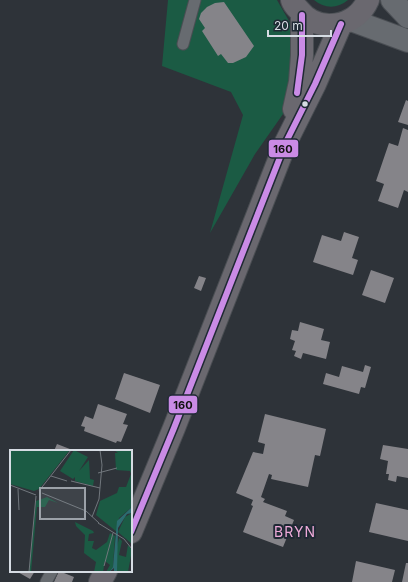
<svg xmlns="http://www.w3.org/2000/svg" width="408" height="582" viewBox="0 0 408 582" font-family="Inter,sans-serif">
<rect width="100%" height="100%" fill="#2e3339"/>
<!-- green -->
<path fill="#1b5b44" d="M168 0H277L293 28 290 86 283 114 255 154 210 233 243 115 231 92 162 66Z
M314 0H348C337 9 325 9 314 0Z"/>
<!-- building -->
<path fill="#858489" d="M224 2 254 46 246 57 233 63H228L221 54 218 56 202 31 205 28 199 19 201 13 207 7 215 3Z
M406 100 408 101V125L398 122Z
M403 128 408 130V192L404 190 398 208 378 201 384 184 376 181 389 143 398 146Z
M344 232 359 237 352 258 358 260 353 275 313 262 322 235 341 241Z
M371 270 394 278 385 303 362 295Z
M199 276 206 278 201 291 194 288Z
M300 322 324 329 321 340 330 342 326 359 303 353 301 359 294 356 296 351 292 350 295 341 290 339 292 330 298 331Z
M365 365 371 367 365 388 361 387 359 394 323 384 326 373 339 377 342 366 363 372Z
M124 373 160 385 150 413 115 399Z
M98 404 127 414 123 424 128 425 121 442 117 441 116 443 84 431 85 427 81 426 85 416 93 419Z
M265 414 326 429 320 456 315 455 308 487 271 479 272 475 269 474 261 497 265 499 263 502 287 511 285 516 294 520 283 547 243 532 253 506 251 505 253 500 236 493 253 452 263 454 265 444 258 442Z
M57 444 75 451H54Z
M383 445 408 449V478L397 476 396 482 388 480 389 474H386L388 461 380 459Z
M376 503 408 510V541L369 532Z
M356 561 395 570 392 582H352Z
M406 563H408V582H402Z
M16 571H35L30 579Z
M59 571 74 577 72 582H54Z"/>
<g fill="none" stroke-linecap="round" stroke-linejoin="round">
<!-- service casing -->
<g stroke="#4a4e53" stroke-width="13">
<path id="service" d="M183 44 195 0
M46 582 52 571"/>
</g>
<!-- tertiary casing -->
<g stroke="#4a4e53" stroke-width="24">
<path id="tertiary" d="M392 0 408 17
M351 20 408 41"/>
</g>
<!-- primary casing -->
<g stroke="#4a4e53" stroke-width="24">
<path id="primary" d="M292 0C293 4 296 7 299 10 318 34 356 28 368 0
M294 109 300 82 302 55V15
M131 532 174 428 286 142 315 84 341 24
M100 582 106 571"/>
</g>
<!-- service -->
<use href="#service" stroke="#676b70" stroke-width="11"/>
<!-- tertiary -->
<use href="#tertiary" stroke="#676b70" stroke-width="22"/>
<!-- primary -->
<use href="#primary" stroke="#6a686f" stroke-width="22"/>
<!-- bus-1 casing -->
<g stroke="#1f2934" stroke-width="9">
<path id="bus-1" d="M297 93 302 55V15
M131 532 174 428 286 142 315 84 341 24"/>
</g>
<!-- bus-1 -->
<use href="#bus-1" stroke="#ca8be6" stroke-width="6"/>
</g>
<!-- markers -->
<circle fill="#d6dce3" stroke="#1f2934" stroke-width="1.5" cx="305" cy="104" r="3.5"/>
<g text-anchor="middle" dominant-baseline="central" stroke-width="4" stroke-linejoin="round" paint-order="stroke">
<!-- neighbourhood labels -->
<g font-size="14" letter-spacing="1" fill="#eeaad9" stroke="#1f2934">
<text x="295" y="531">BRYN</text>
</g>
</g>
<!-- overview -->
<g transform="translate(10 450)">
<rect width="122" height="122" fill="#2e3339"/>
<path d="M0 0H59V1L29 39 24 41 0 34ZM64 0 78 7 69 21 79 10 80 29 84 30 83 36 65 31V27L63 29 50 21ZM104 0H122V57L109 68 107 82 86 65 90 51 107 43 109 37H116L121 24 120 21 106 20 105 3H108ZM37 47 48 53 39 50 35 57H27L21 122H19L26 51ZM122 63V94L108 82 115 67ZM65 72 83 81 84 83 79 84 78 91H84L82 98 86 100 97 92 100 83 105 86 103 117 99 122H96L100 115 95 111 93 122H84L86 112 74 103 75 85 66 76ZM109 88 112 91 109 105 116 107 118 95 122 100 118 122H107L106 101Z" fill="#1b5b44"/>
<path d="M122 57V63L117 64 108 78 107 122H104V118L99 122 103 117 107 71Z" fill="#2b6c70"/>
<path fill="none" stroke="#71777d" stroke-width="1" d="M88 23 107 18M41 26 57 31M61 31 90 38M0 35 26 45M8 39 9 60M29 41 61 0M32 43 76 61 89 73M82 67 89 49 92 15 90 0M88 73 114 89 122 99M94 116 103 83M19 122 26 46"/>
<path fill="#9ba1a8" fill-opacity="0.15" stroke="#9ba1a8" stroke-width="2" d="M30 38H75V69H30Z"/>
<rect width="122" height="122" fill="none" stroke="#d6dce3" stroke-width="2"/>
</g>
<g stroke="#1f2934" stroke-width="1.5">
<rect x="268" y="139" width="31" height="19" rx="4" fill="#ca8be6"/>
<rect x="168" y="395" width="30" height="19" rx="4" fill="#ca8be6"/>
</g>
<g font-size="11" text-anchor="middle" font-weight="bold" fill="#111">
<text x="283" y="153">160</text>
<text x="183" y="409">160</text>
</g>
<!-- scale -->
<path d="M268 30v6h63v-6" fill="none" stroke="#d6dce3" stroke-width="2"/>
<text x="274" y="30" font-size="12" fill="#d6dce3" stroke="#1f2934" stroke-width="3" paint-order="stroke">20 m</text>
</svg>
